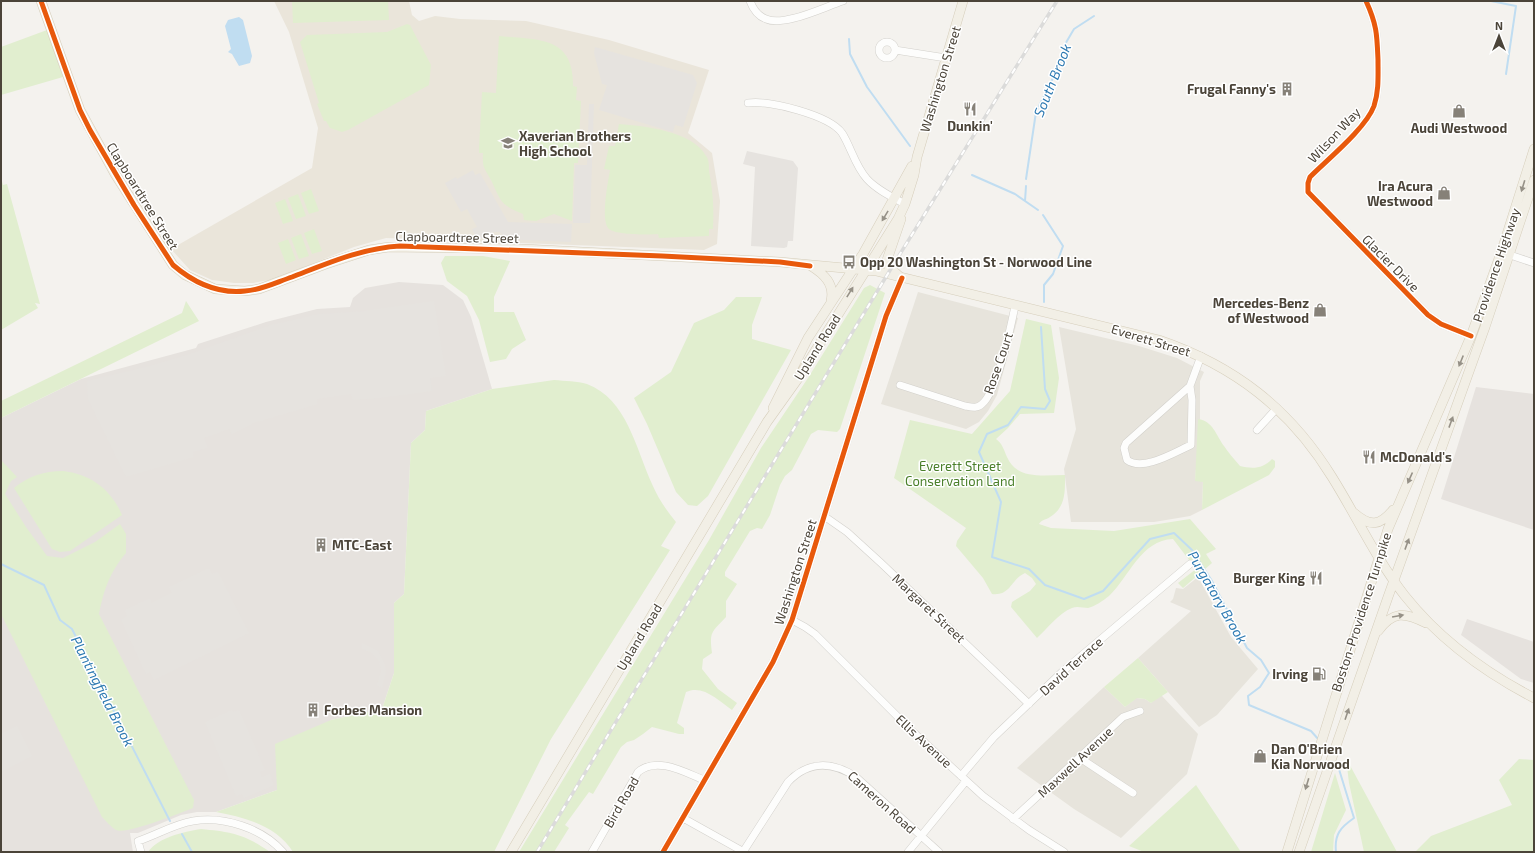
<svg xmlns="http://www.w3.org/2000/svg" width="1535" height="853" viewBox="0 0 1535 853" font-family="'Exo 2',sans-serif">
<rect width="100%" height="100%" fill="#f4f2ee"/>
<!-- residential -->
<path fill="#e7e4dc" d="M918 292 1018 318 997 395 988 411 979 422 966 429 881 404Z
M1059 327 1139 346 1177 358 1204 372 1200 381V419L1195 481H1203L1202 510 1190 516 1154 522H1071L1064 469 1076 429Z
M1198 577 1231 637 1258 669 1217 715 1199 727 1138 658 1191 611 1170 602 1173 599 1176 588 1183 589Z
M1104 687 1125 707 1136 698 1145 699 1151 703 1159 696H1162L1198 734 1187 774 1121 838 1074 809 1017 768Z"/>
<!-- industrial -->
<path fill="#e6e2de" d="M399 282 443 285 463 300 471 317 492 389 426 411 425 430 411 443 404 594 394 603V673L382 709 331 720 277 790 216 812H197L181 815 138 833H130L133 852H1V418L81 379 196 348 198 344 266 322 317 309 350 307 353 298 365 288Z
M1476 387 1534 394V530L1441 499Z
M1467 619 1534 642V683L1521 679 1461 635Z"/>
<!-- education -->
<path fill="#eae5da" d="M274 1H409L412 15 419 21 435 16 460 19 526 21 609 40 709 70 688 133 712 153 720 201 717 244 704 250 386 238 354 247 274 279 253 283H234L212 280 190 270 171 249 312 168 318 128 289 32Z"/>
<!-- green -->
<path fill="#e1eecf" d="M292 1H388L389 20 293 23Z
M407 24 410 25 431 65 429 85 348 130 342 132 330 128 326 121H324L317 104 319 103 300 42 307 35 387 32Z
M47 30 63 77 1 95V47Z
M499 36C538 40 574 36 573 86L577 87 576 100 581 101 578 163H574L572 221 554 214 536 221 524 220 523 214C501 205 501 202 492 182 485 168 482 170 483 153H479V148L482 92 496 93Z
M619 124C644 126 693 131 706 156 709 159 709 166 709 171 713 192 714 207 713 229H709V236L659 238 658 234C649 235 616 235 609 229 600 221 608 182 610 170L604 169 609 146H615Z
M1 177 3 185 7 184 40 304 35 303 38 308 1 330Z
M311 189 319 211 309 214 301 193Z
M298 194 306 216 296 219 288 198Z
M285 199 293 221 283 224 275 203Z
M314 229 322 251 312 254 304 233Z
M301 234 309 256 299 259 291 238Z
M288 239 296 260 286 264 278 243Z
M445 256H483L510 261 494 297V312H514L526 340 512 349 506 359 490 362 479 320 467 296 447 281 441 263Z
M870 285 885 293 840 429 837 432 818 430 811 434 792 470 785 476 780 485 770 515 762 529 757 528 750 531 725 572V576L737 584 726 601V617C712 632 709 631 712 653L703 659 702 669 718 689 737 703 732 710C719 701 703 684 686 692L677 723 684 728V734H679L652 727 643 734 634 740 627 742 621 747 593 794 589 792 565 825 569 828 554 852H519L709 540 761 448 808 378 864 288Z
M736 297H762L752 325V339L791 350 708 496 697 506 688 505 676 492 647 424 634 398 671 372 694 323 724 310Z
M186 301 199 321 1 418V401L182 313Z
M1026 319 1051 325 1059 378 1054 413 1020 414 1008 428 996 439C1002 443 1004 450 1007 457 1017 480 1043 475 1065 475 1065 492 1066 507 1050 517 1046 520 1042 519 1039 524L1051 528 1114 531 1190 519 1216 549 1206 554 1212 563 1183 588 1178 583 1196 569 1173 539C1141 540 1129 577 1109 596 1104 600 1094 607 1088 608 1083 608 1077 606 1072 608 1059 613 1047 629 1037 638L1011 607 1012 602 1030 591 1036 584 1032 578 1025 573C1010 580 1011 596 992 594L983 578 956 546 957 541 966 528 894 478 910 420 972 434 1010 391Z
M554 380C565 381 577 381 587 384 627 399 636 449 652 484 658 498 666 510 676 522L661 546 670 550 551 739 494 852H293C277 826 244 817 216 812L277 790 275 744 331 720 382 709 394 673V603L404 594 411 443 425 430 426 411 492 389Z
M1198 419C1213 421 1216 435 1224 446 1228 452 1234 459 1240 466 1252 469 1263 469 1272 459L1275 461V467L1269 475 1202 510 1203 482 1195 481Z
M1 460 17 477 11 481 5 494 26 527 47 556 63 558 95 542 120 524 126 534V553C110 572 104 589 99 614L194 800 193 808C180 813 126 835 116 830 111 827 106 821 102 817L1 614Z
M63 471C90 474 111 489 122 515L70 551 60 552 52 549 14 488C29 476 44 471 63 471Z
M1138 658 1168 692 1151 703 1145 699 1137 698 1125 707 1104 687Z
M1346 758 1397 852H1364L1349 783Z
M1519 759 1534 760V852H1415L1431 836 1512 805 1499 780Z
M1335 773 1346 810 1334 835 1333 852H1311Z
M1196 785 1241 852H1144L1129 846Z
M201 829C232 832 244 834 270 852H148C159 837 183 832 201 829Z"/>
<!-- parking -->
<path fill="#e6e3df" d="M595 47 693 75 697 83 683 127 675 125 673 132 599 110 607 85 602 84 594 53Z
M589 104H594L590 223H573L575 165H587Z
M747 151 793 161 798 168 793 241H788L787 247 784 248 751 246 755 167 743 164Z
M473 170 475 175 480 173 508 222 572 224 571 242 504 239 503 235 499 232H494L478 240 472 229 477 227 467 209 461 212 445 183 456 177 457 179Z
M434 301 446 376 430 378 432 391 381 398 353 400 351 394 317 399 318 404 254 423 232 434 229 429 204 438 208 448 193 452 194 457 126 477 88 399 87 381 150 366 190 354 271 325 319 314 364 311Z
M209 568 212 574 218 572 249 633 154 680 150 672 146 674 121 620 127 616 125 610 150 598 152 603 172 593 169 587Z
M362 643 378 651 385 664 386 672 382 688 377 685 381 671 379 661 372 653 361 648Z
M232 710 233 712 239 710 265 770 260 772 262 777 270 774 274 785 244 798 242 794 236 796 205 722Z
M17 726 32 756 1 772V734Z"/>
<!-- water -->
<path fill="#c0ddf1" d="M239 17 243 20 252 56 250 63 239 66 232 54 228 52 231 49 225 26 228 20Z"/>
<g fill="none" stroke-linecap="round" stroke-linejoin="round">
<!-- stream -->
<path stroke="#c0ddf1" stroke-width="2" d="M1491 1 1516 6 1506 74
M849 39 850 54 867 87 910 146
M972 175 1015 194 1038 210
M1026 179 1036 112 1060 64 1064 46 1074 29 1094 16
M1025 201 1026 186
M1043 215 1063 246 1053 274 1044 285V302
M1041 327 1045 389 1050 401 1045 409 1021 407 1008 425 987 434 979 452 1001 502 992 557 1029 569 1045 585 1084 599 1103 591 1150 539 1174 533 1192 550 1212 581 1247 648 1261 660 1269 673 1260 687 1248 696 1249 705 1311 731 1319 740
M1 564 44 585 60 620 72 629 170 821
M1323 745 1330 755
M1334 760 1338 766 1354 818C1341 827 1334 834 1336 852
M182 834 192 852"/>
<!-- minor casing -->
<g stroke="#d2d0cb" stroke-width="8">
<path id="minor" d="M750 1C753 9 758 16 766 19 784 27 824 7 843 1
M1366 1C1377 25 1377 35 1378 60 1378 76 1379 91 1374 106 1366 128 1328 159 1310 177L1308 183V192L1428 315 1441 324 1471 336
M879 50a8 8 0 1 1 16 0a8 8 0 1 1-16 0Z
M895 50 946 58
M748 103C769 100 829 115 842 133 851 147 855 166 867 179 877 190 892 197 905 204
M1510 255 1534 263
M900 385 965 406C971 407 977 409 982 404 997 392 1011 326 1015 306
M1190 386 1192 400 1191 445C1175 452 1143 472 1127 460L1124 448 1126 443Z
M1190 386 1201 356
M1257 430 1277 408
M824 516 847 532 881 563 1029 704
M792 620 805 627 815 634 912 731 983 796 1029 830 1064 852
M1080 758 1133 793
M961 776 994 737 1062 672 1190 564
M683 818 744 852
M1013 819 1123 717 1140 711
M141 852 138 841C157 835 174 824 193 821 224 816 262 828 283 852
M592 852 638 772C657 756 684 772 704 780
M663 852 773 662 792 620 886 316 902 278
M743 852 788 782C808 761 832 761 856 777L939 852
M908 852 966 781"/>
</g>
<!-- major casing -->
<g stroke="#d6cebb" stroke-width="10">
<path id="major" d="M41 1 80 110 115 174 173 265 185 275 215 289 245 291 259 289 326 264 369 250 389 247 523 249 662 256 780 262 876 271 1159 340C1235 366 1290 409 1332 477 1357 517 1376 559 1405 596 1440 640 1484 672 1534 698
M811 266C824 274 835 284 831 301
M899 276 889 267 887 260 901 219
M773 408 808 338 863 254 912 166
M1354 513C1370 527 1380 526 1393 510
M1378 631C1393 611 1404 612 1426 623
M511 852 767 422 797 380 898 219 905 204 914 175 917 157 963 1
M1287 852 1388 529 1471 336 1501 253 1534 149
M1299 852 1388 597 1485 327 1534 180"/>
</g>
<!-- minor -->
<use href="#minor" stroke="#fdfdfc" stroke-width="7"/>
<!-- major -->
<use href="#major" stroke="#f2efe6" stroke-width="9"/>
<!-- rail casing -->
<g stroke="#dbdbda" stroke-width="3.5">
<path id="rail" d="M537 852 895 262 1057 1"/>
</g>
<!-- rail -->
<use href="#rail" stroke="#fff" stroke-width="2" stroke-dasharray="6" stroke-linecap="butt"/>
<!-- cycleway casing -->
<g stroke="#fff" stroke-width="8">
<path id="cycleway" d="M41 1 80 110 90 130 134 205 173 265C194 283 218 294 245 291 262 290 277 282 292 277 326 264 362 248 400 246L662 256 780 262 810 266
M1366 1C1377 25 1377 35 1378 60 1378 76 1379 91 1374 106 1366 128 1328 159 1310 177L1308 183V192L1428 315 1441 324 1471 336
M663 852 773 662 792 620 886 316 902 278"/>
</g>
<!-- cycleway -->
<use href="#cycleway" stroke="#e8590c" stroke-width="5"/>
</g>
<!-- one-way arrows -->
<defs><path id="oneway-solid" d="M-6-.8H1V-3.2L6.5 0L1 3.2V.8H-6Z"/></defs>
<g fill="#969187">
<use href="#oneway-solid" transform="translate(1523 186) rotate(107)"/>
<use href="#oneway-solid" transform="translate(885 216) rotate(121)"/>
<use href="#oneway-solid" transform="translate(850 292) rotate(-58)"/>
<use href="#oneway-solid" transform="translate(1461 361) rotate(112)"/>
<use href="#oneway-solid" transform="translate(1451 422) rotate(-70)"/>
<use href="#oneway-solid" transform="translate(1410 478) rotate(114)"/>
<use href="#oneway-solid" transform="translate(1407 544) rotate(-70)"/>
<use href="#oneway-solid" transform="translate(1398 616) rotate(-10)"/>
<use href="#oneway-solid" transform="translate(1347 714) rotate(-71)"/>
<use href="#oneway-solid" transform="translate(1307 784) rotate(107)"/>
</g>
<!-- icons -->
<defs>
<g id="building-bare" transform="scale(1.08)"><path d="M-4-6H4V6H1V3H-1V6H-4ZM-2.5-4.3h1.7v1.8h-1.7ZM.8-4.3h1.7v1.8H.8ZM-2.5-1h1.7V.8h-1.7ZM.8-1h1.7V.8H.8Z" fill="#868178" stroke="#fff" stroke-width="2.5" paint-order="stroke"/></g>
<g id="restaurant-bare" transform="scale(1.08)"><path d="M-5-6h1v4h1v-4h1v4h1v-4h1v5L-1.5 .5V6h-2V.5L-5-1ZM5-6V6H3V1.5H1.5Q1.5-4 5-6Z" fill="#868178" stroke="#fff" stroke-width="2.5" paint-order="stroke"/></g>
<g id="shop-bare" transform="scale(1.08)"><path d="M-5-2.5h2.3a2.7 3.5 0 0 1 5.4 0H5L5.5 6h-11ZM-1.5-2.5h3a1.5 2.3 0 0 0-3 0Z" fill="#868178" stroke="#fff" stroke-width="2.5" paint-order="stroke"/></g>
<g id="school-bare" transform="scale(1.08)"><path d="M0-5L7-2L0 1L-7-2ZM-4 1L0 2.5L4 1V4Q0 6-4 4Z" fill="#868178" stroke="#fff" stroke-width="2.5" paint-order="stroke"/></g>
<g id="bus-bare" transform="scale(1.08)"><path d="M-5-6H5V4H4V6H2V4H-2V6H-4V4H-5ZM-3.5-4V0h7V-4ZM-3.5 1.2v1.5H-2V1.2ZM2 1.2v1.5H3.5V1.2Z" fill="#868178" stroke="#fff" stroke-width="2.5" paint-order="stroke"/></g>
<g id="fuel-bare" transform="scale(1.08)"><path d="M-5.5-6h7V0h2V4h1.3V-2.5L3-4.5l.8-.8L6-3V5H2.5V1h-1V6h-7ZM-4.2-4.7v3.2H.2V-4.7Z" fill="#868178" stroke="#fff" stroke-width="2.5" paint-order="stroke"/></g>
</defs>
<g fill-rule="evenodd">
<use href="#building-bare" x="1287" y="89"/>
<use href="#restaurant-bare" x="970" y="109"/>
<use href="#shop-bare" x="1459" y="111"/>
<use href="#school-bare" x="508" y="143"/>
<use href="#shop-bare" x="1444" y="193"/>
<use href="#bus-bare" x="849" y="262"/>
<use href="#shop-bare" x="1320" y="310"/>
<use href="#restaurant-bare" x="1369" y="457"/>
<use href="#building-bare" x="321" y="545"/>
<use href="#restaurant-bare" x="1316" y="578"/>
<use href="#fuel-bare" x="1319" y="674"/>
<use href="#building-bare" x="313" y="710"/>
<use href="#shop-bare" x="1260" y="756"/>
</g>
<g text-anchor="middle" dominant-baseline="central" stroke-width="3" stroke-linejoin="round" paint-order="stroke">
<!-- street labels -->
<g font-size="13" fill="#4b4439" stroke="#fff">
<text transform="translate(940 79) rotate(-73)">Washington Street</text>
<text transform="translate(1334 135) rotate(-47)">Wilson Way</text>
<text transform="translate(143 196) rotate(58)">Clapboardtree Street</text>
<text transform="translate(457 237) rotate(1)">Clapboardtree Street</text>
<text transform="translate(1391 263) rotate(45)">Glacier Drive</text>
<text transform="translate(1496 265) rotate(-71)">Providence Highway</text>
<text transform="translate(1151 340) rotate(17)">Everett Street</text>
<text transform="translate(817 347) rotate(-58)">Upland Road</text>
<text transform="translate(998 363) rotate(-71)">Rose Court</text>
<text transform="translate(795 572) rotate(-72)">Washington Street</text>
<text transform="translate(929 608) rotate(43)">Margaret Street</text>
<text transform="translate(1361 612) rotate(-72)">Boston-Providence Turnpike</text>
<text transform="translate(639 637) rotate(-59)">Upland Road</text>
<text transform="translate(1071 666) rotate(-42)">David Terrace</text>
<text transform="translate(924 741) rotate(43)">Ellis Avenue</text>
<text transform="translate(1075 762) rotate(-43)">Maxwell Avenue</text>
<text transform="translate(621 802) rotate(-60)">Bird Road</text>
<text transform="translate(882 802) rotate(42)">Cameron Road</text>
</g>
<!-- poi labels -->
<g font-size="13" font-weight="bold" fill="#4b4439" stroke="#fff" text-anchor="start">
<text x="1276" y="89" text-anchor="end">Frugal Fanny's</text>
<text x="970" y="126" text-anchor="middle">Dunkin'</text>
<text x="1459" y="128" text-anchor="middle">Audi Westwood</text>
<text x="519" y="136">Xaverian Brothers<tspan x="519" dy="15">High School</tspan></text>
<text x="1433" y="186" text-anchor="end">Ira Acura<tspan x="1433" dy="15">Westwood</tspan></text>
<text x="860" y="262">Opp 20 Washington St - Norwood Line</text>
<text x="1309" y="303" text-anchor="end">Mercedes-Benz<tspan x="1309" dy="15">of Westwood</tspan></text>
<text x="1380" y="457">McDonald's</text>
<text x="332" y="545">MTC-East</text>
<text x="1305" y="578" text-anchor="end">Burger King</text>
<text x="1308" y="674" text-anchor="end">Irving</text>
<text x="324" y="710">Forbes Mansion</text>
<text x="1271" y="749">Dan O'Brien<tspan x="1271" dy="15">Kia Norwood</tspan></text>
</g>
<!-- park labels -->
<g font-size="13" fill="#4a7f2a" stroke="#fff">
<text x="960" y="466">Everett Street<tspan x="960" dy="15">Conservation Land</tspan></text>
</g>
<!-- water labels -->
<g font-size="14" font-style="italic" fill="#2e7ab2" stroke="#fff">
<text transform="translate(1052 80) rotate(-68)">South Brook</text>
<text transform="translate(1218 597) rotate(60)">Purgatory Brook</text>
<text transform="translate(103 691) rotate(63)">Plantingfield Brook</text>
</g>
</g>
<!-- border -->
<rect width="1535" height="853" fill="none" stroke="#4b4439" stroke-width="4"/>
<!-- north arrow -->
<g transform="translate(1499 36)" stroke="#ffffff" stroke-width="3" paint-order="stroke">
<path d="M0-3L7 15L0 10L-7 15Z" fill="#4b4439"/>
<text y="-6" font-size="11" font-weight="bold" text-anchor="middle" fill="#4b4439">N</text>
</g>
</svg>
